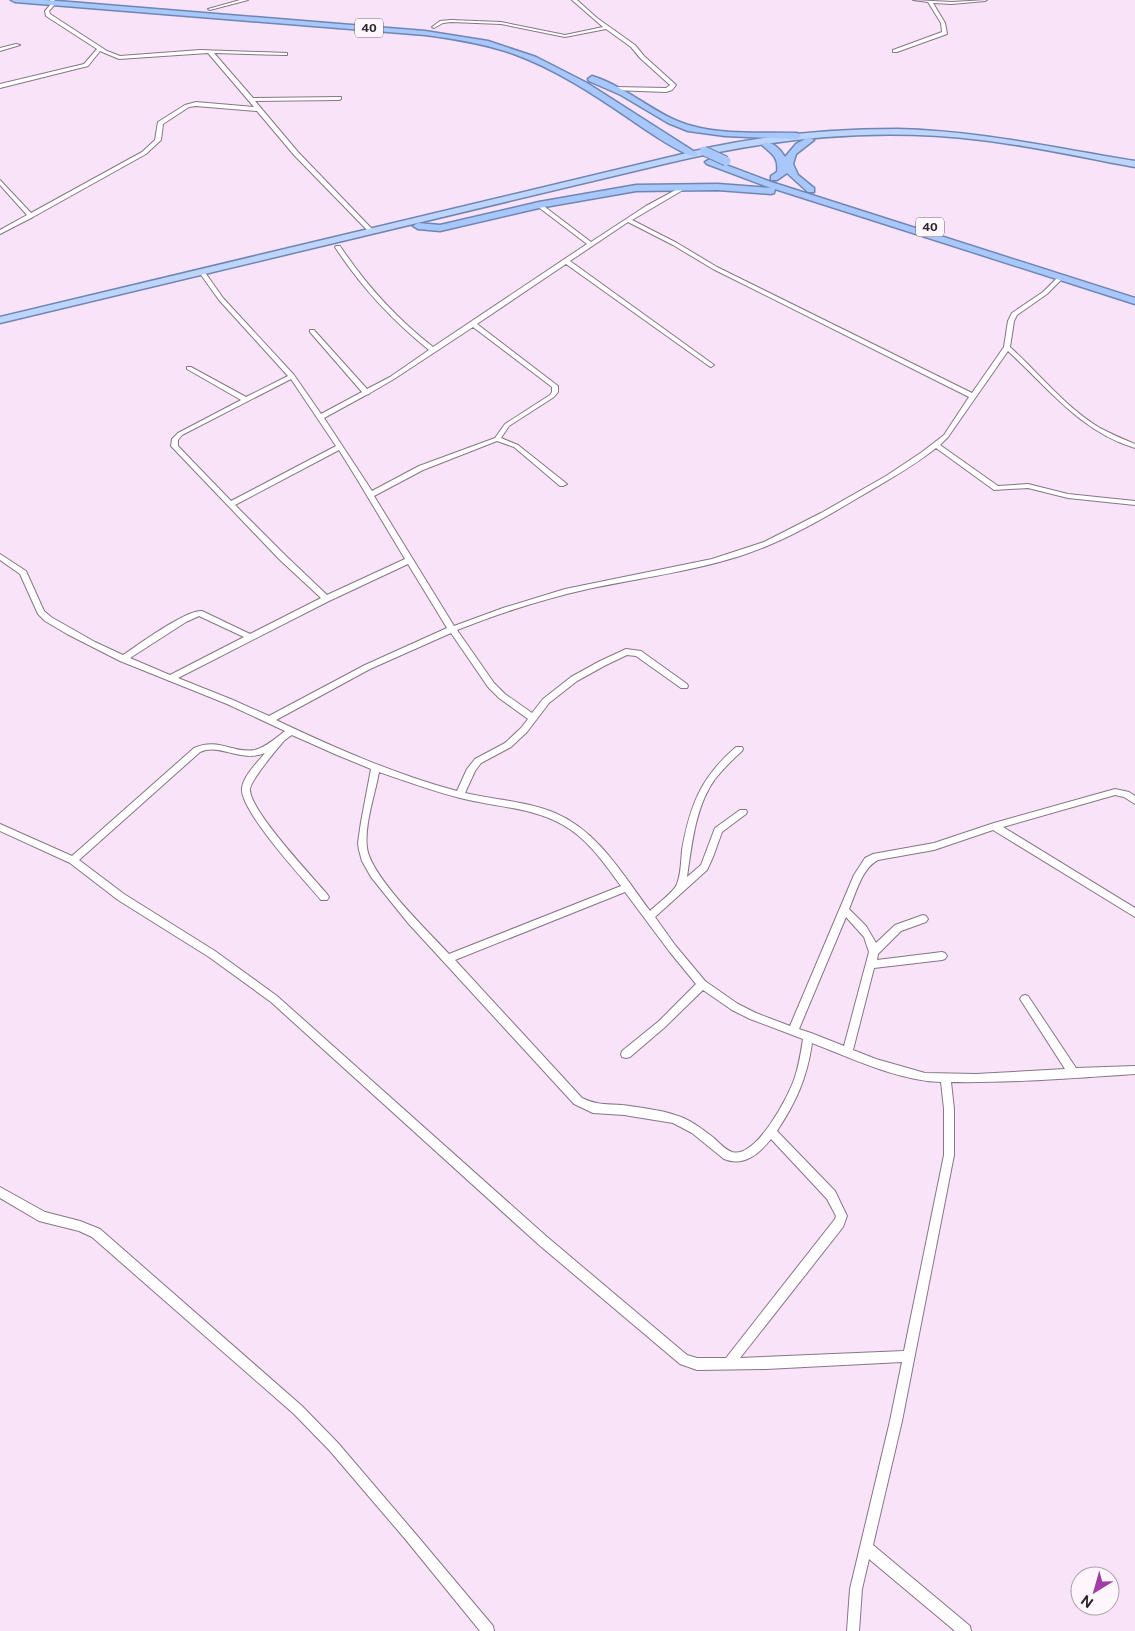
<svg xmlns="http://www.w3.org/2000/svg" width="1135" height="1631" viewBox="0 0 1135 1631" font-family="'Public Sans',sans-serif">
<rect width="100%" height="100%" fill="#f8e3f8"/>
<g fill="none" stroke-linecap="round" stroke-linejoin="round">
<!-- minor casing -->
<g stroke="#887587" stroke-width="2">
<path id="minor" d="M50 0H54L56 3 49 11 50 14 107 51 120 56 200 50 287 53V55H285L214 53 253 98 341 97V99L339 100 255 101 298 152 373 230V232H369L294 155 257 111 196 106 189 107 163 124 161 140 146 154 33 217 0 234V230L27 215 0 185V180L31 213 142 152 155 140 158 122 185 105 196 102 254 107 208 53 119 59 100 51 88 66 0 88V84L84 64 97 49 46 16 45 11 52 3Z
M240 0H248L210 10 208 9Z
M572 0H577L597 18 635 45 644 56 675 84 676 85 672 90 666 92 613 90V88L615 87 666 88 670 85 640 58 631 47 606 29 565 37 501 24 451 22 443 23 434 28 432 27 440 21 451 20 501 22 565 35 603 27Z
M913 0 952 2 987 0 985 1 952 4 933 3 945 23 947 34 897 52H893V50L942 32 941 23 928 2Z
M16 44 20 45 0 51V48Z
M683 186 688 187 632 220 677 243 717 267 972 393 1004 347 1008 321 1012 313 1043 292 1058 277H1062V279L1047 294 1017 315 1014 321 1010 347C1039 373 1065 407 1100 428 1111 434 1123 439 1135 444V448C1081 432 1048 388 1008 351L948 437 940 445 998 486 1028 484 1068 494 1135 501V505L1068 498 1028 488 994 490 936 448C911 468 883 483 856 499 819 521 781 543 740 556 690 572 638 578 588 589 543 599 500 613 457 630L494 683 505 694 532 713 543 699 571 677 600 661 626 649 641 651 687 684 688 686 687 688H681L636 656 627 655 606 665 577 681 549 703 527 732 511 747 481 763 475 771 465 793C495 800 527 801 555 813 598 831 623 875 650 911 656 905 675 891 677 884 681 874 681 861 682 850 690 805 701 777 736 747H742L743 749 742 751C732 760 723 769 715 779 695 807 692 844 687 877L701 865 715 828 740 810H746L747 812 746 814 722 832 713 857 707 870 655 917 675 945 705 981 738 1004 756 1013 790 1026 854 875 865 858 873 854 934 843 994 823 1115 789 1129 792 1135 796V804L1124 797 1115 795 1003 827 1135 908V917L993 830 934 850 878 860C862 868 856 893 849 909L866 926 876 943 895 925 923 915 926 916 928 919 926 922 901 931 878 954 877 960 942 952 945 953 947 956 945 959 942 960 874 968 853 1050 876 1059 925 1073 976 1074 1065 1069 1022 1002 1020 999 1022 996 1025 995 1028 996 1076 1068 1135 1066V1074C1074 1078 1013 1083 951 1082L954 1109V1155L902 1421 873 1545 970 1626 971 1631H955L869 1559 862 1589 859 1631H847L850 1589 890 1421 902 1362 766 1369 697 1370 680 1364 538 1244 271 1002 209 957 118 900 70 863 0 831V824L72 856 194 748C219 737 233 754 255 750 266 747 276 738 285 731L227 704 120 661 67 634 45 621 38 614 20 574 0 560V554L26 571 44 611 51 617 95 642 123 655C138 645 187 609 202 611L250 634 321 598 279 559 171 446 172 439 178 433 241 400 187 369V367H191L246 397 288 376 219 300 199 272 200 271H204L223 298 294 375 321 414 362 392 310 332V330H314L367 389 390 377 429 350C392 320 361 287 335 247L336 246H340C366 285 396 318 433 347L587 244 537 206V204H541L591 242 646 206ZM628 222 673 245 713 269 969 397 944 435 922 452 886 476 821 513 764 542 712 559 565 589 503 608 454 626 374 496 423 470 497 441 514 447 560 486H563L567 484 518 445 501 438 509 426 554 397 558 392V386L477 324 566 264 709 366 711 367 714 365 570 261ZM473 327 552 387V392L550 395 505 424 495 438 419 466 372 491 324 418 366 395 369 394 370 393 394 379ZM291 379 336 446 231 501 178 446V440L182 435ZM339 450 357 479 405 559 327 595 285 555 235 505ZM408 564 447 628 365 665 269 716 233 700 178 678 329 601ZM199 616 244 637 170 675 130 658 186 622ZM451 633 488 687 499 698 528 719 521 728 505 743 475 759 467 769 457 791C394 774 335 748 276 720L370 669ZM292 735 337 755 371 769 361 822 358 843 359 850 362 861 371 877 408 923 574 1104 593 1113 624 1115 673 1123 692 1133 724 1159C744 1167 759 1154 771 1139L827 1199 836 1216 835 1219 726 1358H697L687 1355 546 1236 277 996 215 951 124 894 79 860 200 752C221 743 239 763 265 753 258 762 244 775 242 788 239 810 305 881 321 900H327L329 897 327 894C312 876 249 810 250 789 251 780 276 750 283 742 285 739 289 737 292 735ZM379 772C406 781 432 791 460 798 494 807 532 807 563 825 588 839 604 863 621 886L449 954C428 931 371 877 367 848 364 825 375 795 379 772ZM625 892 669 951 696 984 659 1021 622 1051 621 1054 622 1057 626 1058 630 1057 665 1027 703 990 732 1010 750 1019 803 1039C801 1052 799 1065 795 1077 789 1096 756 1159 732 1152 726 1150 719 1143 714 1138 702 1129 690 1119 675 1115 661 1110 637 1107 622 1105 607 1104 596 1105 582 1098L455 960ZM846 917 864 937 869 952 844 1046 811 1033 799 1029ZM812 1043C851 1058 899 1081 941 1082L944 1109V1155L904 1351 740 1358 843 1227 847 1216 835 1191 777 1131C796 1102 807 1078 812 1043Z
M0 1187 45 1212 80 1221 100 1229 302 1406 338 1443 414 1532 493 1626 494 1631H480L406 1540 330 1451 294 1414 92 1237 79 1231 39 1221 0 1198Z"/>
</g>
<!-- primary casing -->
<g stroke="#6f86b2" stroke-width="3">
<path id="primary" d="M897 129C981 131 1054 148 1135 161V167C1084 158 1033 146 981 140 873 127 774 138 668 163L0 323V317L712 147C774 134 835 129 897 129Z"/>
</g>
<!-- trunk casing -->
<g stroke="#6f86b2" stroke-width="3">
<path id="trunk" d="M11 0H45L425 31 488 41 536 57 587 83 698 154 696 156C685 158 639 125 627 117 592 93 555 69 514 54 486 44 455 39 425 35L15 2Z
M592 76C628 87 657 117 692 126 724 135 764 132 797 133L802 136 797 139 725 136 688 131 668 123 621 95 589 81 588 79Z
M809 137 814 140 796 154 793 164 798 175 814 188V192H808L787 173 777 180H771V176L777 172C779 157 772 154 762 145L764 143C773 141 780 149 785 157L796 144Z
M710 159 771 182 1135 298V304L775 189 774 193 771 194 718 190 636 191 539 208 440 231 418 229 413 226 418 223 440 225 539 202 636 185 718 184 771 188 707 164 705 162Z"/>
</g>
<!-- minor -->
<use href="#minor" fill="#fff" fill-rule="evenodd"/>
<!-- primary -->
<use href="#primary" fill="#bed5fb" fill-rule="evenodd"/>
<!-- trunk -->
<use href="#trunk" fill="#a8c7fa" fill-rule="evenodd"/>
<!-- trunk-bridge casing -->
<g stroke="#6f86b2" stroke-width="11" stroke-linecap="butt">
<path id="trunk-bridge" d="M704 151 726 161"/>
</g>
<!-- trunk-bridge -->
<use href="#trunk-bridge" stroke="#a8c7fa" stroke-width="9"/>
</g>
<g text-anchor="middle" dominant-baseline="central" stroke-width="4.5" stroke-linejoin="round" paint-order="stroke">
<!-- shield labels -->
<g fill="#fef5fd" stroke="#6c646c" stroke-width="1">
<rect x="355" y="18.5" width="28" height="19" rx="4"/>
<rect x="916" y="217.5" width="28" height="19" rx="4"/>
</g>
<g font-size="12" font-weight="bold" fill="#2e262e">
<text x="369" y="28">40</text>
<text x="930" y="227">40</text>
</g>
</g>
<!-- north arrow -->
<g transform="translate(1095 1591) rotate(217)"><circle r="24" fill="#fef5fd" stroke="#aba2aa"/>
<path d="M0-4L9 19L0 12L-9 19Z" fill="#a13ea5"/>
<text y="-8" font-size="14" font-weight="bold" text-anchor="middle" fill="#2e262e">N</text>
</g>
</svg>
